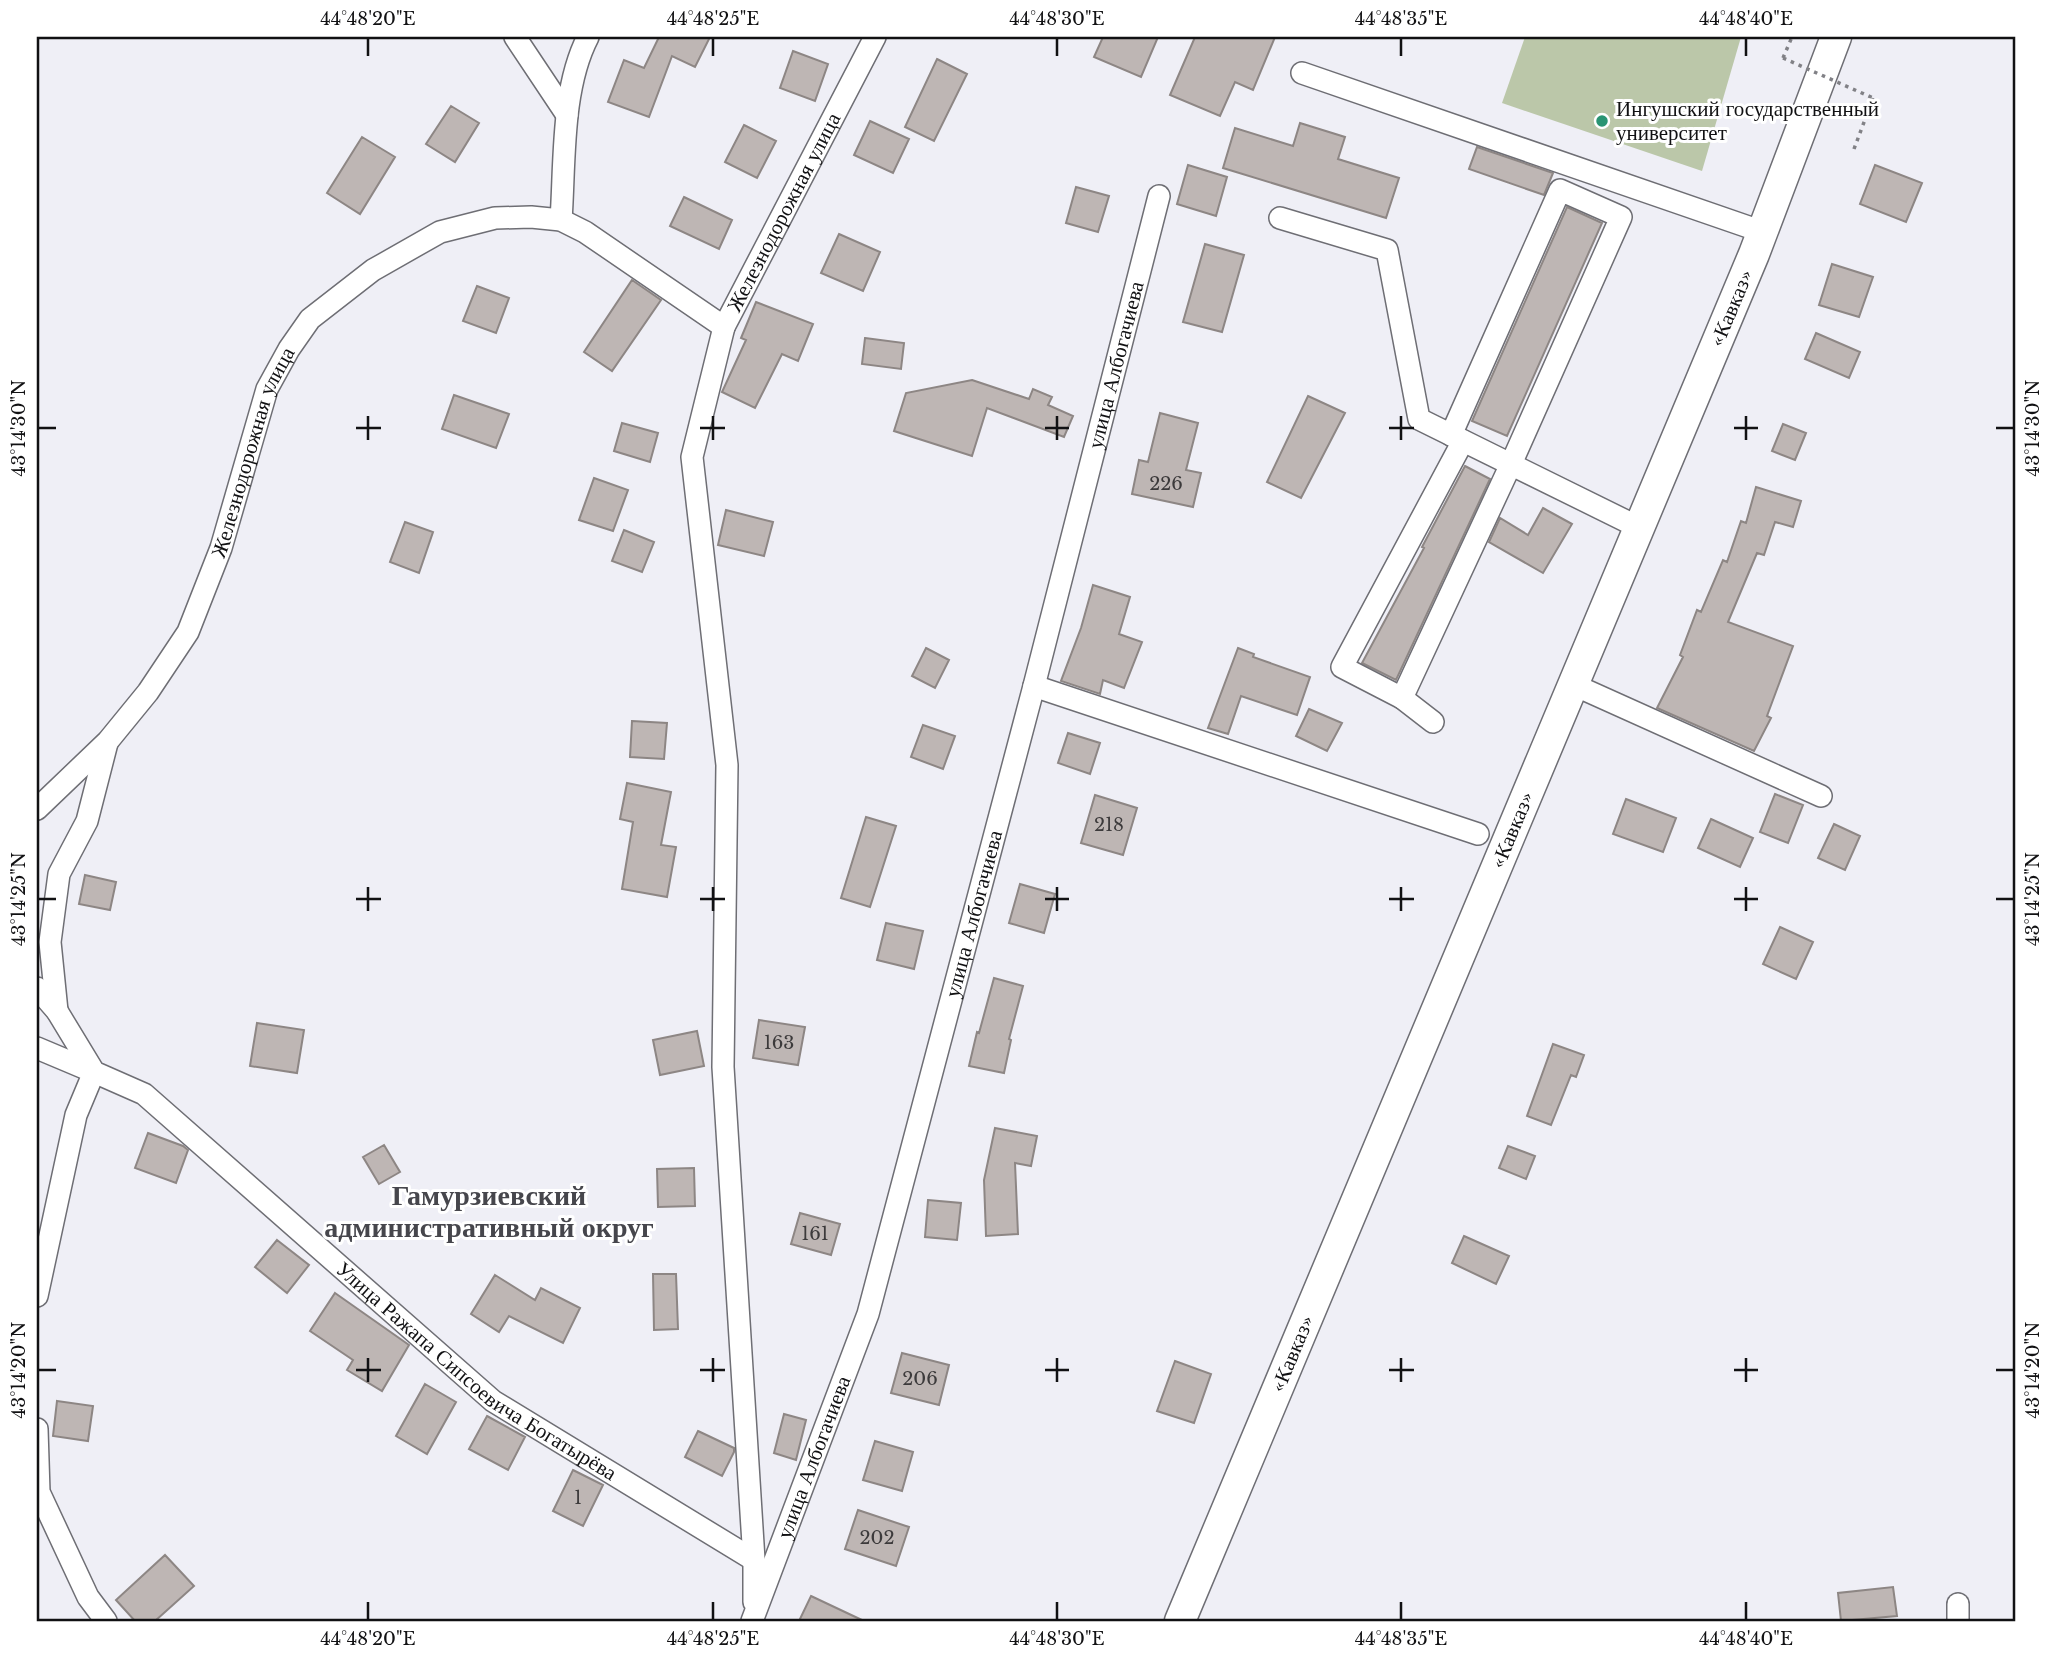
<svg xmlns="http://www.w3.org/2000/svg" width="2052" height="1658" viewBox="0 0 2052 1658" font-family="'Libre Baskerville',serif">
<rect width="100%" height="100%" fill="#efeff6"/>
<!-- green -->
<path fill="#bbc7a9" d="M1525 37H1741L1702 171 1502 103Z"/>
<!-- building -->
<path fill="#beb6b4" stroke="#8d8684" stroke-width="2" d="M659 37H710L695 67 672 56 649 117 608 102 624 60 644 68Z
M1103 37H1158L1141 77 1094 57Z
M1195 37H1275L1253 90 1235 82 1220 116 1170 95Z
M793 51 828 64 815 101 780 88Z
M937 59 967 74 934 141 905 127Z
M451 106 479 123 455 162 426 144Z
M870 121 909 139 893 173 854 155Z
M1300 123 1345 137 1338 159 1399 178 1386 218 1223 168 1235 128 1293 146Z
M744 125 776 141 757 178 725 162Z
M362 137 395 157 360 214 327 193Z
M1477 147 1553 173 1544 195 1469 169Z
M1188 165 1227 177 1216 216 1177 204Z
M1875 165 1922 183 1906 222 1860 204Z
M1076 187 1109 196 1098 232 1066 223Z
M684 197 732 220 719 249 670 226Z
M1567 207 1602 223 1507 436 1472 421Z
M839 234 880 252 863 291 821 273Z
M1205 244 1244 255 1222 332 1183 322Z
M1832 264 1873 277 1859 317 1819 305Z
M632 280 661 300 612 371 584 352Z
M477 286 509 298 496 333 463 321Z
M756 302 813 324 798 361 782 354 755 408 722 392 746 340 741 338Z
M1816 333 1860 352 1849 378 1805 359Z
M865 338 904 343 901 369 862 364Z
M972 380 1029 399 1033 389 1052 397 1048 405 1073 416 1064 437 987 408 972 456 894 431 906 393Z
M454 395 509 414 496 448 442 429Z
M1308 396 1345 413 1301 498 1267 482Z
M1160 413 1198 423 1186 470 1201 473 1193 507 1132 494 1139 460 1148 462Z
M622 423 658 433 650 462 614 451Z
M1783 424 1806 433 1795 460 1772 451Z
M1465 466 1490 479 1396 680 1362 663 1424 548 1422 547Z
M594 478 628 490 613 531 579 520Z
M1756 487 1801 501 1793 527 1775 522 1764 555 1757 553 1728 622 1793 646 1767 716 1771 718 1754 751 1657 708 1683 657 1680 655 1697 610 1701 612 1723 560 1727 562 1741 521 1746 523Z
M1543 508 1572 524 1543 573 1489 542 1500 518 1528 535Z
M726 510 773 522 764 556 718 545Z
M405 522 433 532 419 573 390 562Z
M624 530 654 542 642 572 612 561Z
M1093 585 1130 597 1119 634 1142 642 1124 688 1103 680 1100 694 1061 681 1081 628Z
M926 648 949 660 935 688 912 676Z
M1238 648 1254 654 1253 657 1310 677 1297 715 1241 696 1228 734 1208 728Z
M1309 709 1342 723 1327 751 1296 736Z
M632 721 667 723 664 759 630 757Z
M923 725 955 736 943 769 911 757Z
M1068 733 1100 743 1090 774 1058 763Z
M627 783 671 792 661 845 676 847 667 897 622 889 633 822 620 819Z
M1775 794 1803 805 1788 843 1760 832Z
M1095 795 1137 808 1123 855 1081 843Z
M1626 799 1676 818 1663 852 1613 834Z
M866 817 896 826 870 907 841 898Z
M1711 819 1753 838 1740 867 1698 848Z
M1834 824 1860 836 1845 870 1818 858Z
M85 875 116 882 110 910 79 904Z
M1020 884 1055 894 1044 933 1009 923Z
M886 923 923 931 914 969 877 960Z
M1780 927 1813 942 1796 979 1763 964Z
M994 978 1023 986 1009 1039 1011 1040 1004 1073 969 1066 977 1032 979 1033Z
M759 1020 805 1027 798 1065 753 1058Z
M257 1023 304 1030 297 1073 250 1066Z
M697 1031 704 1066 660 1075 653 1040Z
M1553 1044 1584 1055 1576 1077 1571 1075 1551 1125 1527 1116Z
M995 1128 1037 1136 1031 1166 1015 1163 1018 1234 986 1236 984 1180Z
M148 1133 183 1146 188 1150 176 1183 135 1168Z
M384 1145 400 1172 379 1184 363 1157Z
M1508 1146 1535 1156 1526 1179 1499 1168Z
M694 1168 695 1206 658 1207 657 1169Z
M928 1200 961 1203 957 1240 925 1237Z
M800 1213 840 1224 831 1255 791 1244Z
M1464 1236 1509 1256 1496 1284 1452 1263Z
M277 1240 309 1265 287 1293 255 1267Z
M653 1274H676L678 1329 654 1330Z
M495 1275 535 1300 541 1288 580 1308 563 1343 509 1316 499 1332 471 1314Z
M335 1293 409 1345 382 1391 347 1370 353 1360 310 1331Z
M902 1353 949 1365 939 1405 891 1393Z
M1175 1361 1211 1374 1194 1423 1157 1411Z
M425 1384 456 1402 427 1454 396 1436Z
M57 1401 93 1406 88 1441 53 1436Z
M784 1414 806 1420 796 1460 774 1453Z
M487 1416 525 1437 508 1470 469 1449Z
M698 1431 734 1448V1452L722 1476 685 1457Z
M875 1441 913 1452 902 1491 863 1480Z
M573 1470 603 1485 583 1526 553 1511Z
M858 1510 909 1527 896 1566 845 1549Z
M165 1555 194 1586 155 1621H135L116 1600Z
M1893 1587 1897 1616 1841 1621 1838 1593Z
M811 1596 864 1621H799Z"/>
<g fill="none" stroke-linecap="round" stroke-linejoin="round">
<!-- minor casing -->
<g stroke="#6e6e74" stroke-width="24">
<g id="minor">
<path d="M515 37 567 115"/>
<path d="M1302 73 1763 232"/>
<path d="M1280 218 1387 250 1419 419 1638 527"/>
<path d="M561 220C565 163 561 89 588 37"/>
<path d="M724 327 692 457 727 765 723 1067 754 1560V1602"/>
<path d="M1572 684 1821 796"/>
<path d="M1034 686 1478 834"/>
<path d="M1402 698 1342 667 1463 441"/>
<path d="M1433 722 1402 698 1511 464 1621 217 1560 190 1451 435"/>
<path id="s1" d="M37 809 108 741 148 692 188 632 221 548 267 389 289 349 310 319 373 270 440 232 495 218 531 217 561 220 585 232 724 327 875 37"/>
<path id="s2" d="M37 988 57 1011 94 1072 144 1094 493 1401 754 1560"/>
<path d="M57 1011 50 942 59 874 87 821 107 743"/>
<path d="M37 1048 94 1072 76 1115 37 1296"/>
<path d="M37 1429 39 1492 88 1597 106 1621"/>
<path d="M1958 1604V1621"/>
<path id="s3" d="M752 1621 868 1314 1034 686 1159 196"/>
</g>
</g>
<!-- highway casing -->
<g stroke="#6e6e74" stroke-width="33">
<g id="highway">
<path id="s4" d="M1180 1621 1754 254 1836 37"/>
</g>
</g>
<!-- path -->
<path stroke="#818186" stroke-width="3.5" stroke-dasharray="3.5 5" stroke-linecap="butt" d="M1783 58 1792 37
M1854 149 1873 98"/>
<!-- minor -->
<use href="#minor" stroke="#fff" stroke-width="21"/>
<!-- highway -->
<use href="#highway" stroke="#fff" stroke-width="30"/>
<!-- path-bridge -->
<path stroke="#818186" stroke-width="3.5" stroke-dasharray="3.5 5" stroke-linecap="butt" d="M1783 58 1873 98"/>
</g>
<!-- ticks -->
<path fill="none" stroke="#111113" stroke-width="2.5" d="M368 38V56M713 38V56M1057 38V56M1401 38V56M1746 38V56M368 416V440M713 416V440M1057 416V440M1401 416V440M1746 416V440M38 428H56M356 428H381M700 428H725M1045 428H1069M1389 428H1414M1734 428H1758M1996 428H2014M368 887V911M713 887V911M1057 887V911M1401 887V911M1746 887V911M38 899H56M356 899H381M700 899H725M1045 899H1069M1389 899H1414M1734 899H1758M1996 899H2014M368 1358V1382M713 1358V1382M1057 1358V1382M1401 1358V1382M1746 1358V1382M38 1370H56M356 1370H381M700 1370H725M1045 1370H1069M1389 1370H1414M1734 1370H1758M1996 1370H2014M368 1602V1620M713 1602V1620M1057 1602V1620M1401 1602V1620M1746 1602V1620"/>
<!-- markers -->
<circle fill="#299473" stroke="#fff" stroke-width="2.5" cx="1602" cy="121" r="7"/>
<g text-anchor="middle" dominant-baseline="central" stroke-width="6" stroke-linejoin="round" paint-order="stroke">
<!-- number labels -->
<g font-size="18" fill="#3c3a3b">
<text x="1166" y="484">226</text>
<text x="1109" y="825">218</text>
<text x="779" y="1043">163</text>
<text x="815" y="1234">161</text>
<text x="920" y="1379">206</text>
<text x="578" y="1498">1</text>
<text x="877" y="1538">202</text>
</g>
<!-- poi labels -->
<g font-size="21" fill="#111113" stroke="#fff" text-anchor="start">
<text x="1616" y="109">Ингушский государственный<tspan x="1616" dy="24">университет</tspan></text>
</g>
<!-- street labels -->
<g font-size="21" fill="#111113" stroke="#fff">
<text stroke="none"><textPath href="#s1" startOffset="1176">Железнодорожная улица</textPath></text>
<text stroke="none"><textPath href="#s4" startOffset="1424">«Кавказ»</textPath></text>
<text stroke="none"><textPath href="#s3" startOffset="1309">улица Албогачиева</textPath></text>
<text stroke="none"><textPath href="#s1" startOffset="425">Железнодорожная улица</textPath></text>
<text stroke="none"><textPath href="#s4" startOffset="858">«Кавказ»</textPath></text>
<text stroke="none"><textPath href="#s3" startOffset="742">улица Албогачиева</textPath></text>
<text stroke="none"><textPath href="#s4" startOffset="290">«Кавказ»</textPath></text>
<text stroke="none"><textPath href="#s2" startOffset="590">Улица Ражапа Сипсоевича Богатырёва</textPath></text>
<text stroke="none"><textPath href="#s3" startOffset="175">улица Албогачиева</textPath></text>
</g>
<!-- district labels -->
<g font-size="28" font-weight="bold" fill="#46464c" stroke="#fff">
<text x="489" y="1195">Гамурзиевский<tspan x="489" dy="32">административный округ</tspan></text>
</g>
</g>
<!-- border -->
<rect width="2052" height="1658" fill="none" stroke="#ffffff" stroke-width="77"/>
<rect x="38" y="38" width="1976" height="1582" fill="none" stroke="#111113" stroke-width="2.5"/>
<g font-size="18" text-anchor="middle" fill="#111113">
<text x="368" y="25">44°48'20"E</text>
<text x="713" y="25">44°48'25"E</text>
<text x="1057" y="25">44°48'30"E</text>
<text x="1401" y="25">44°48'35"E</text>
<text x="1746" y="25">44°48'40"E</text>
<text transform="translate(19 428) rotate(-90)" y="6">43°14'30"N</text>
<text transform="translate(2033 428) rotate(-90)" y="6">43°14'30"N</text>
<text transform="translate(19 899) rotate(-90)" y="6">43°14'25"N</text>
<text transform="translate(2033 899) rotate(-90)" y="6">43°14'25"N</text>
<text transform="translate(19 1370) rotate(-90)" y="6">43°14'20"N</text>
<text transform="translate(2033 1370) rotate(-90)" y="6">43°14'20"N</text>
<text x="368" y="1645">44°48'20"E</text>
<text x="713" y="1645">44°48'25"E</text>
<text x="1057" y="1645">44°48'30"E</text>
<text x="1401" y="1645">44°48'35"E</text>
<text x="1746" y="1645">44°48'40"E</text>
</g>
</svg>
